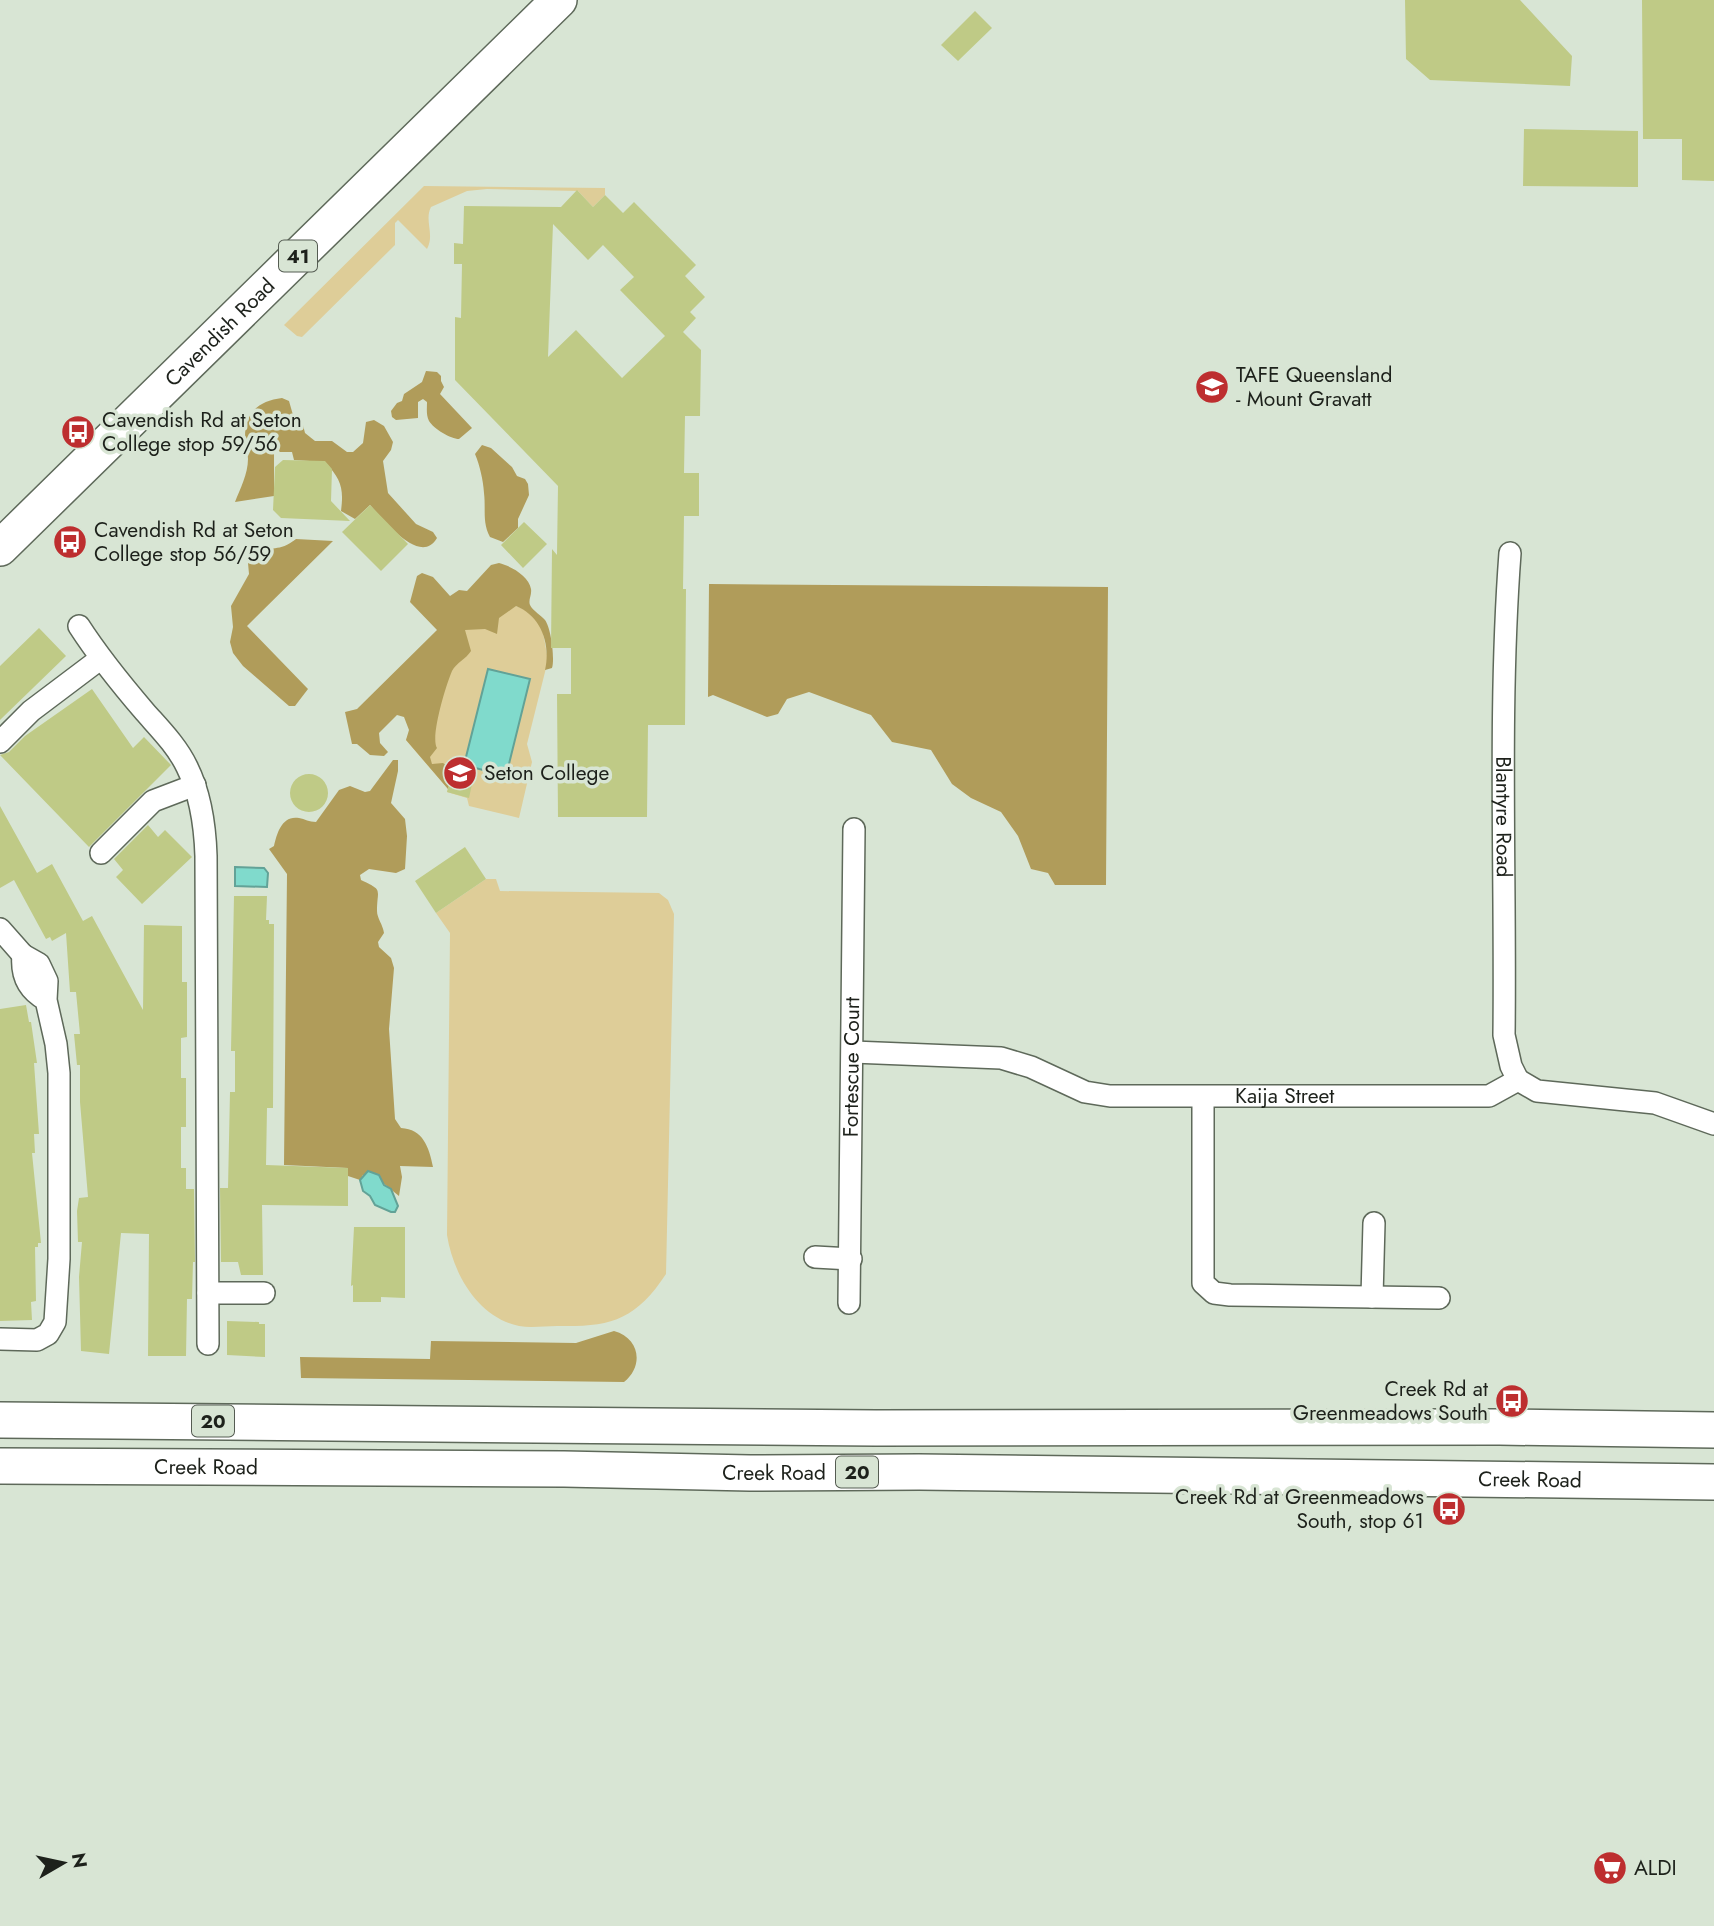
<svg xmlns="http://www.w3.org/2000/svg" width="1714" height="1926" viewBox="0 0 1714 1926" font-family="Jost,sans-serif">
<rect width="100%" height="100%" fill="#d8e5d4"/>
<!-- green -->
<path fill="#decd98" d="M424 186 605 188V195L593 207 578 191 487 189 467 191 431 207C424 221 435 234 427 249L398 220 395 223V245L302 337 297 336 284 325Z
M460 606H516L528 611 542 627 548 660 527 744 532 762 519 818 469 806 467 798 447 792 448 789 406 740Z
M486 879H496L500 891 659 893 668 900 674 914 666 1274C635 1321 610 1327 557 1326 545 1326 531 1328 519 1326 477 1317 453 1273 447 1235L450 933 436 913Z"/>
<!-- forest -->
<path fill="#b09c5a" d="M426 371 437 372 441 376V381L444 387 440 394 472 428 459 439C451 439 434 429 429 421 426 415 427 409 427 402L423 399 418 402V418L396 420 392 417 391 411 397 403 402 401 404 394 422 382Z
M282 398 289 401 293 415 302 421 305 433 315 441H332L347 452H353L363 443 366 422 374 420 384 426 393 442 391 450 383 461 388 493 416 524 433 532 437 538C420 567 383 519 370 505L355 519 341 511C344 488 341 479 325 462L294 460 292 452H280L276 448 274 449V496L235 502C240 489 248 474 248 459 248 452 245 445 245 437 245 412 259 401 282 398Z
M482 445 491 448 512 467 517 476 525 479 528 484 529 495 518 519V528L503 542 490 537C482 522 486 509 484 493 483 480 480 466 475 454Z
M296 539 333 541 247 626 308 689 295 706H289L243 666 233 653 230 642 233 627 231 606 249 574 248 563 253 553C272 545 278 553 296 539Z
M499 563C511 566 529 576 531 589 532 595 528 600 530 605 533 611 541 615 545 620 551 628 555 659 552 668L545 670C551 644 541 616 516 606L499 618 497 634 485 629 465 630 471 651C466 659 456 663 452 671 446 685 430 737 437 748L430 757 432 764 443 763 453 770 448 789 406 740 409 730 404 717 397 715 379 733 380 743 388 752 384 756 370 755 357 744H352L345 712 357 709 437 630 410 602 417 576 422 573 433 577 450 596 459 590 467 591 491 565Z
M709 584 1108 587 1106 885H1055L1048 873 1031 869 1018 836 1001 812 971 798 952 784 931 750 892 742 871 715 809 692 787 699 778 714 767 717 713 695 708 697Z
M393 760H398V771L391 803 405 819 407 836 405 869 396 873 369 869 360 875 361 880C384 891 377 888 377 911 377 918 383 925 384 933L378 942 379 947 391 958 394 968 389 1029 395 1119 401 1128C423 1129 429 1147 433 1167L400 1166 402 1177 399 1196 383 1183 363 1175 360 1180 348 1176V1168L284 1165 287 874 269 849 274 846C277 833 282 815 299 818 305 819 309 822 316 822L339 790 350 786 365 792 370 791Z
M614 1331C640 1338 644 1366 624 1382L301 1378 300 1357 430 1359 431 1341 576 1343Z"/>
<!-- water -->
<path fill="#80dacc" stroke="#62a297" stroke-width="2" d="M488 669 530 679 506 776 464 765Z
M235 867 264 868 268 873 267 887 235 886Z
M368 1171 379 1175 384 1185 391 1189 398 1206 395 1212H391L375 1205 370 1196 363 1191 360 1180Z"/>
<!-- building -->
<path fill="#bfca86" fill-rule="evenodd" d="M1405 0H1520L1572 56 1570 86 1430 80 1406 59Z
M1642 0H1714V181L1682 180V139H1643Z
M975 11 992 28 958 61 941 45Z
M1524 129 1638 131V187L1523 186Z
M577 190 593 207 605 195 623 213 634 202 696 265 685 276 705 297 690 312 696 318 683 332 701 350 700 416H685L684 473H699V516H684L683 589H686L685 725H648L647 817H558L557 694H571V648H551L552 549 557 555 558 486 455 380V317L461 318 462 264H454V243L463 244 464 206 561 207ZM553 224 588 260 603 245 634 277 620 290 665 336 622 378 576 330 548 357Z
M283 460 325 461 332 469 331 501 350 521 281 518 273 510 275 467Z
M370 505 408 544 381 571 342 532Z
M524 522 547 544 523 568 501 545Z
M39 628 66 656 0 720V666Z
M92 689 133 748 144 737 171 765 89 847 0 755 9 752 25 736Z
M453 770 474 775 469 798 447 792Z
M290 793a19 19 0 1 1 38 0a19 19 0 1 1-38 0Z
M0 806 37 873 52 864 83 921 92 916 143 1010 144 925 182 926V982H187V1037L181 1038V1078H186V1127H181V1168H186V1189H194L195 1262H193L192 1299H187L186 1356H148L149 1234 121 1233 109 1354 81 1351 79 1277 82 1242H78L77 1211 79 1198 88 1197 80 1102V1065H77L74 1034H80L76 992H70L66 933 52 941 50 937 46 939 14 880 0 888Z
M148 825 158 837 165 830 192 857 142 904 116 877 123 870 114 859Z
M465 847 486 879 436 913 415 881Z
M234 896H267L266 920H269V924H274L273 1108H267L266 1165 348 1168V1206L262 1205 263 1275H241L238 1262H221L220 1188H228L230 1092H235V1051H231Z
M26 1005 29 1022H31L37 1063H34L39 1134H34L35 1153H32L41 1243H38V1247H35L36 1301 31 1302 32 1320 0 1321V1009Z
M354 1227H405V1298L381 1297V1302H353V1285L351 1286Z
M227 1321 259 1322V1324H265V1357L227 1355Z"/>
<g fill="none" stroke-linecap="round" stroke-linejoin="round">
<!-- street casing -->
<g stroke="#5e695a" stroke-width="24">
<g id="street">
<path id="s1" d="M1510 553C1498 713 1506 875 1504 1035L1511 1066 1518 1080"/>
<path d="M79 626C99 657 121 684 145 712 160 729 177 746 187 767 201 795 205 825 206 856L208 1344"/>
<path d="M0 742 31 711 100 659"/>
<path d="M101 853 153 801 195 785"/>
<path d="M0 929 23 955"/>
<path id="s2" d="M853 1052 1001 1058 1031 1067 1085 1092 1110 1096H1489L1518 1080 1537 1091 1655 1103 1714 1124"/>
<path d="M1203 1097V1283L1214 1293 1230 1295 1439 1298"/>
<path d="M815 1257 851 1259"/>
<path d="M208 1293H264"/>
<path d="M1372 1297 1374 1223"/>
<path id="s3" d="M849 1303 854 829"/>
<path d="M0 1339 37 1340 48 1334 55 1322 59 1259V1073L56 1044 46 1000 47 981 39 964 23 955C21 975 28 990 46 1000"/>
</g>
</g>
<!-- primary casing -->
<g stroke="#5e695a" stroke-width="38">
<g id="primary">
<path id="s4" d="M0 548 559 0"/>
<path d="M0 1420 876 1428 1499 1427 1714 1430"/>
<path id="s5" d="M0 1466 564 1469 750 1473 919 1472 1714 1482"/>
</g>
</g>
<!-- street -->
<use href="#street" stroke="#fff" stroke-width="21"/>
<!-- primary -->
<use href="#primary" stroke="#fff" stroke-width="35"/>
</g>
<!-- icons -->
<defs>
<g id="university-disc" transform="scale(1.75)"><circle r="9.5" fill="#bd2e2f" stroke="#d8e5d4"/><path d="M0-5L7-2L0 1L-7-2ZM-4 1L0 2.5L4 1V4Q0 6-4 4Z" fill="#fff"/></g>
<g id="bus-disc" transform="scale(1.75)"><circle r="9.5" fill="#bd2e2f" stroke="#d8e5d4"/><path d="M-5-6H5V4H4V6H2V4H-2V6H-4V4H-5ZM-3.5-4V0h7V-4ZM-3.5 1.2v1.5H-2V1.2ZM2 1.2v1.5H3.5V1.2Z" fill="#fff"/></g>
<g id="school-disc" transform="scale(1.75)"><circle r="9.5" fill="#bd2e2f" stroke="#d8e5d4"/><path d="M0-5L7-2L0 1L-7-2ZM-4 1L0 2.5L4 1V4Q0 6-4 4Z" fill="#fff"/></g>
<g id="supermarket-disc" transform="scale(1.75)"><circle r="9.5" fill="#bd2e2f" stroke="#d8e5d4"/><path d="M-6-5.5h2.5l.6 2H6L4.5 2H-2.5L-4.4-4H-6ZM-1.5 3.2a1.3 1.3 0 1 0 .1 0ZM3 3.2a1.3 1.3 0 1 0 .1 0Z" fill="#fff"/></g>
</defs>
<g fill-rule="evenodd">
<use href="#university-disc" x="1212" y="387"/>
<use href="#bus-disc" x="78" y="432"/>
<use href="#bus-disc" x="70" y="542"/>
<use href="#school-disc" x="460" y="773"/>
<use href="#bus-disc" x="1512" y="1401"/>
<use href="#bus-disc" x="1449" y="1509"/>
<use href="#supermarket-disc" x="1610" y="1868"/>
</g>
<g text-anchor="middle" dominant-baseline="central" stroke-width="7" stroke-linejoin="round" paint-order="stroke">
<!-- shield labels -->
<g fill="#d8e5d4" stroke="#555c52" stroke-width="2">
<rect x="279" y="240.5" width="38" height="31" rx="5"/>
<rect x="192" y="1405.5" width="42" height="31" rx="5"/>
<rect x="836" y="1456.5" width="42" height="31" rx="5"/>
</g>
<g font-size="19" font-weight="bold" fill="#1d211b">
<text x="298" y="256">41</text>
<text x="213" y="1421">20</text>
<text x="857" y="1472">20</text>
</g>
<!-- street labels -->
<g font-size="21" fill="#1d211b" stroke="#d8e5d4">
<text stroke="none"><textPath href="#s4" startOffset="308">Cavendish Road</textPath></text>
<text stroke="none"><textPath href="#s1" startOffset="264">Blantyre Road</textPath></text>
<text stroke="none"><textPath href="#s3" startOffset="236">Fortescue Court</textPath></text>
<text stroke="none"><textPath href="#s2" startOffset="439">Kaija Street</textPath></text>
<text stroke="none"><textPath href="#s5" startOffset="206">Creek Road</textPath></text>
<text stroke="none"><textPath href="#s5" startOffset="774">Creek Road</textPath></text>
<text stroke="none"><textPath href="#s5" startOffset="1530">Creek Road</textPath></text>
</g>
<!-- poi labels -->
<g font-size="21" fill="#1d211b" stroke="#d8e5d4" text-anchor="start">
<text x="1236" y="375">TAFE Queensland<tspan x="1236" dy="24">- Mount Gravatt</tspan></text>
<text x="102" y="420">Cavendish Rd at Seton<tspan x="102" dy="24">College stop 59/56</tspan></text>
<text x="94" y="530">Cavendish Rd at Seton<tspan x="94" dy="24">College stop 56/59</tspan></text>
<text x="484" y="773">Seton College</text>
<text x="1488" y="1389" text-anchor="end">Creek Rd at<tspan x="1488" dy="24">Greenmeadows South</tspan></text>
<text x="1424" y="1497" text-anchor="end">Creek Rd at Greenmeadows<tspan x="1424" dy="24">South, stop 61</tspan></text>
<text x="1634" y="1868">ALDI</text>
</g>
</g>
<!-- north arrow -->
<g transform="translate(63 1863) rotate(81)" stroke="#d8e5d4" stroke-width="5" paint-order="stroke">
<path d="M0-5L12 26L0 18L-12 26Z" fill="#1d211b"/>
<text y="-10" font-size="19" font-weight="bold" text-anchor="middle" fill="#1d211b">N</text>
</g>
</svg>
